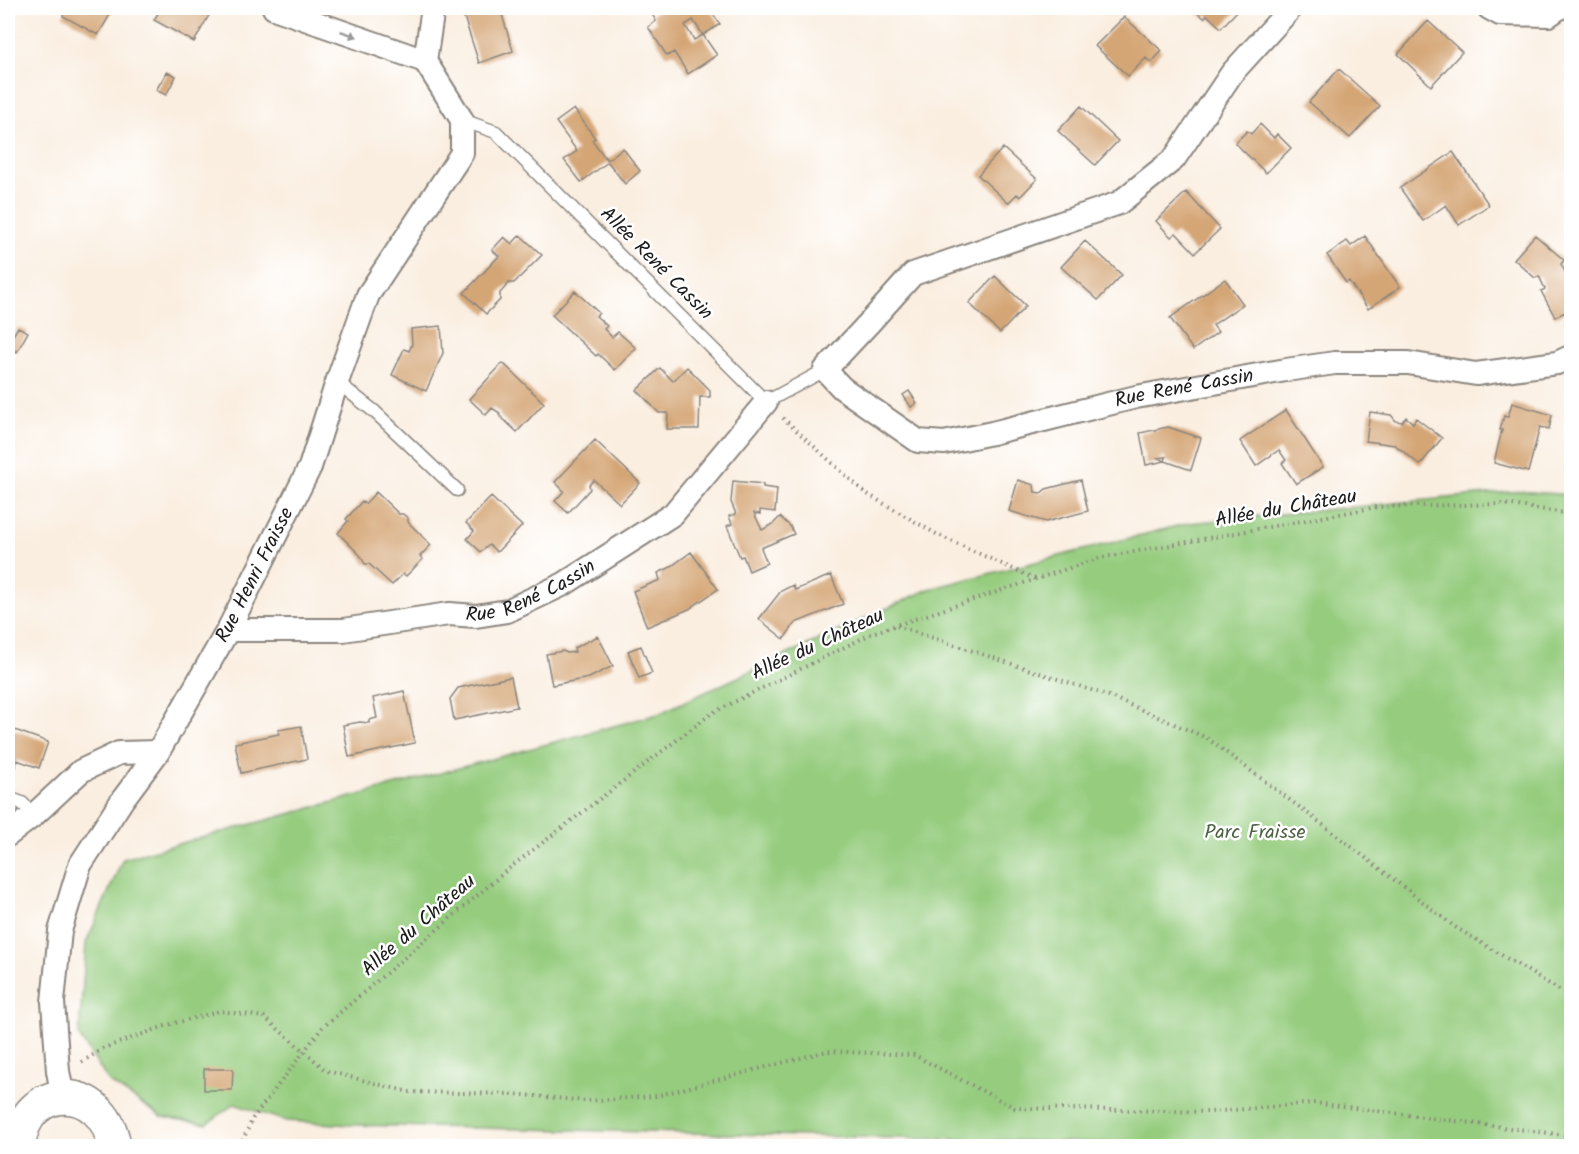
<svg xmlns="http://www.w3.org/2000/svg" width="1579" height="1154" viewBox="0 0 1579 1154" font-family="Kalam,sans-serif">
<rect width="100%" height="100%" fill="#fff"/>
<filter id="ink" filterUnits="userSpaceOnUse"><feTurbulence type="fractalNoise" baseFrequency=".0167" numOctaves="2"/><feDisplacementMap in="SourceGraphic" scale="12" xChannelSelector="R" yChannelSelector="G"/><feConvolveMatrix kernelMatrix="1 2 1 2 8 2 1 2 1" color-interpolation-filters="sRGB"/></filter>
<filter id="wash" filterUnits="userSpaceOnUse"><feTurbulence type="fractalNoise" baseFrequency=".008" numOctaves="4" result="noise"/><feDisplacementMap in="SourceGraphic" scale="24" xChannelSelector="R" yChannelSelector="G"/><feGaussianBlur stdDeviation="1.35" result="paint"/><feColorMatrix in="noise" values="0 0 0 0 0 0 0 0 0 0 0 0 0 0 0 0 0 1.4 0 .05"/><feComposite in="paint" operator="in"/></filter>
<g filter="url(#wash)">
<rect width="100%" height="100%" fill="#faeee0"/>
<!-- green -->
<path fill="#95cc7e" stroke="#58744d" stroke-width="1.5" d="M1519 491 1571 495V1146H1223L352 1125 286 1121 234 1104 207 1124 162 1117 109 1082 79 1036 86 943 123 859 658 714 929 589 1189 523Z"/>
<g id="blocks">
<!-- building -->
<path fill="#d4a575" fill-rule="evenodd" d="M67 8H114L98 35 63 16Z
M161 8H213L194 42 154 20Z
M489 8H500L513 51 479 63 464 17Z
M663 8H709L720 24 703 35 717 55 688 74 674 52 667 56 648 27 656 21 652 14ZM693 20 703 35 694 40 685 25Z
M1192 8H1240L1221 28 1207 15 1204 18Z
M1124 17 1162 51 1151 63 1146 58 1128 76 1095 46Z
M1428 21 1462 52 1431 86 1398 54Z
M1339 69 1380 106 1350 138 1309 102Z
M167 72 176 76 166 95 156 90Z
M1081 106 1118 141 1095 165 1058 131Z
M574 109 595 138 592 140 607 160 623 148 640 171 625 184 608 162 581 182 564 160 577 151 556 122Z
M1260 124 1274 138 1277 134 1291 148 1266 173 1235 143 1247 131 1251 134Z
M1003 148 1037 179 1020 197 1017 194 1008 203 978 175Z
M1453 152 1489 205 1459 225 1446 205 1423 221 1400 188Z
M1186 192 1220 229 1195 253 1176 233 1171 237 1156 221Z
M520 235 542 255 514 283H509L500 293V300L486 314 464 293 499 256 492 250 504 237 512 244Z
M1535 235 1564 260 1561 264 1568 277 1571 276 1572 277V309L1555 317 1541 291 1545 289 1539 276 1535 278 1514 259Z
M1365 236 1400 287 1368 309 1349 281 1346 283 1327 255 1347 241 1351 246Z
M1085 241 1122 275 1098 300 1061 267Z
M995 276 1026 306 1000 333 969 303Z
M1225 279 1243 304 1213 325 1218 332 1193 350 1170 318Z
M575 291 599 313 596 316 607 326 604 329 612 337 618 332 636 348 615 370 598 354 596 356 552 315Z
M441 326 443 353 426 391 392 375 404 349 409 351 412 344 411 329Z
M18 327 28 332 17 352 8 346V344Z
M503 363 544 403 517 432 499 415 500 413 492 408 486 415 469 399Z
M687 367 710 390V397H700L699 429H667L668 413H659L637 390 660 368 673 381Z
M909 391 917 403 911 407 903 395Z
M1512 403 1552 415 1549 429 1540 427 1528 472 1494 463 1502 430H1500L1504 416 1508 417Z
M1286 410 1323 467 1296 484 1282 463 1286 460 1279 450 1256 466 1240 441Z
M1370 412 1391 415 1396 421 1402 422 1406 417 1413 423 1416 418 1442 438 1420 465 1395 445 1366 441Z
M1168 427 1201 438 1191 470 1165 461 1166 457 1158 458 1165 461 1146 465 1140 433Z
M595 440 640 483 620 504 594 480 589 485 590 489 568 513 555 501 564 491 555 482Z
M1018 480 1034 485 1035 492 1041 493 1046 489 1081 480 1088 511 1046 522 1009 511Z
M733 481 763 484V487L777 489 775 512 760 510V514L754 513 762 530 773 524 780 517 790 526 794 534 761 548 767 563 749 571 743 556 740 557 727 526 732 524 729 516 736 514 731 502Z
M376 492 399 514H403L408 518V522L431 545 420 556 423 559 406 576 403 574 392 585 369 564H365L360 555 338 533 348 521 346 519 362 501 365 504Z
M491 497 522 526 497 552 489 545 481 552 467 539 474 531 466 523Z
M691 552 718 589 689 609 647 627 633 591 660 580 658 573 669 568Z
M831 575 843 604 795 623 784 639 759 619 781 591 793 585 795 590Z
M598 636 613 666 589 678 552 685 546 654 563 651 567 653 575 652 574 648Z
M641 646 652 673 639 678 628 651Z
M511 677 517 707 454 720 450 699 458 688Z
M404 691 415 743 349 757 343 725 360 722 369 723V720L377 718 373 698Z
M301 726 307 759 241 773 235 743 279 734 278 730Z
M12 729 48 742 39 768 17 760 15 767 8 765V743Z
M204 1069H233L232 1090H204Z"/>
</g>
</g>
<g filter="url(#ink)">
<use href="#blocks" fill-opacity="0" stroke="#8b857e" stroke-width="1.5"/>
<g fill="none" stroke-linecap="round" stroke-linejoin="round">
<!-- service casing -->
<g stroke="#8b857e" stroke-width="15">
<path id="service" d="M462 120 496 132 766 402 825 370
M337 382 375 412 457 490
M8 798 22 803 34 815"/>
</g>
<!-- minor casing -->
<g stroke="#8b857e" stroke-width="26">
<g id="minor">
<path d="M274 8 425 61"/>
<path id="s1" d="M1291 8 1232 73 1174 159 1119 203 913 274 870 322 825 370 842 388 918 441 944 443 992 433 1136 397 1286 370 1335 363H1408L1476 374 1557 363 1572 356"/>
<path d="M1489 8 1500 14 1549 15 1559 8"/>
<path d="M425 61 433 8"/>
<path id="s2" d="M228 630H343L449 614 476 616 507 611 564 584 673 514 766 402"/>
<path d="M8 835 34 815 81 771 119 753 158 752"/>
<path id="s3" d="M63 1098 58 1071 53 1002 60 931 80 865 123 799 158 752 228 630 310 467 337 382 368 295 462 153V120L425 61"/>
</g>
</g>
<!-- secondary casing -->
<g stroke="#8b857e" stroke-width="36">
<path id="secondary" d="M19 1146C23 1082 104 1080 114 1146"/>
</g>
<!-- path -->
<path stroke="#8b857e" stroke-width="4" stroke-dasharray="1.5 4.5" stroke-linecap="butt" d="M783 418 864 492 938 535 1035 579
M897 626 1109 696 1207 738 1322 824 1455 927 1561 991 1572 995
M82 1062 104 1048 168 1025 220 1011 264 1017 327 1071 409 1092 513 1094 587 1101 656 1096 827 1051 914 1055 1015 1108 1210 1112 1315 1103 1572 1136
M240 1146 253 1118 322 1028 507 870 712 713 875 632 1100 558 1377 507 1505 504 1572 514"/>
<!-- service -->
<use href="#service" stroke="#fff" stroke-width="12"/>
<!-- minor -->
<use href="#minor" stroke="#fff" stroke-width="22"/>
<!-- secondary -->
<use href="#secondary" stroke="#fff" stroke-width="33"/>
</g>
<!-- one-way arrows -->
<defs><path id="oneway-solid" d="M-6-.8H1V-3.2L6.5 0L1 3.2V.8H-6Z" transform="scale(1.5)"/></defs>
<use fill="#999" href="#oneway-solid" transform="translate(349 34) rotate(19)"/>
</g>
<g text-anchor="middle" dominant-baseline="central" stroke-width="5" stroke-linejoin="round" paint-order="stroke">
<!-- street labels -->
<g font-size="20" fill="#1c1c1c" stroke="#fff">
<text transform="translate(656 264) rotate(45)">Allée René Cassin</text>
<text stroke="none"><textPath href="#s1" startOffset="1000">Rue René Cassin</textPath></text>
<text transform="translate(1286 509) rotate(-10)">Allée du Château</text>
<text stroke="none"><textPath href="#s3" startOffset="576">Rue Henri Fraisse</textPath></text>
<text stroke="none"><textPath href="#s2" startOffset="309">Rue René Cassin</textPath></text>
<text transform="translate(818 645) rotate(-25)">Allée du Château</text>
<text transform="translate(419 926) rotate(-41)">Allée du Château</text>
</g>
<!-- park labels -->
<g font-size="20" fill="#4c6243" stroke="#fff">
<text x="1255" y="833">Parc Fraisse</text>
</g>
</g>
<!-- margin -->
<rect width="1579" height="1154" fill="none" stroke="#fff" stroke-width="30"/>
</svg>
